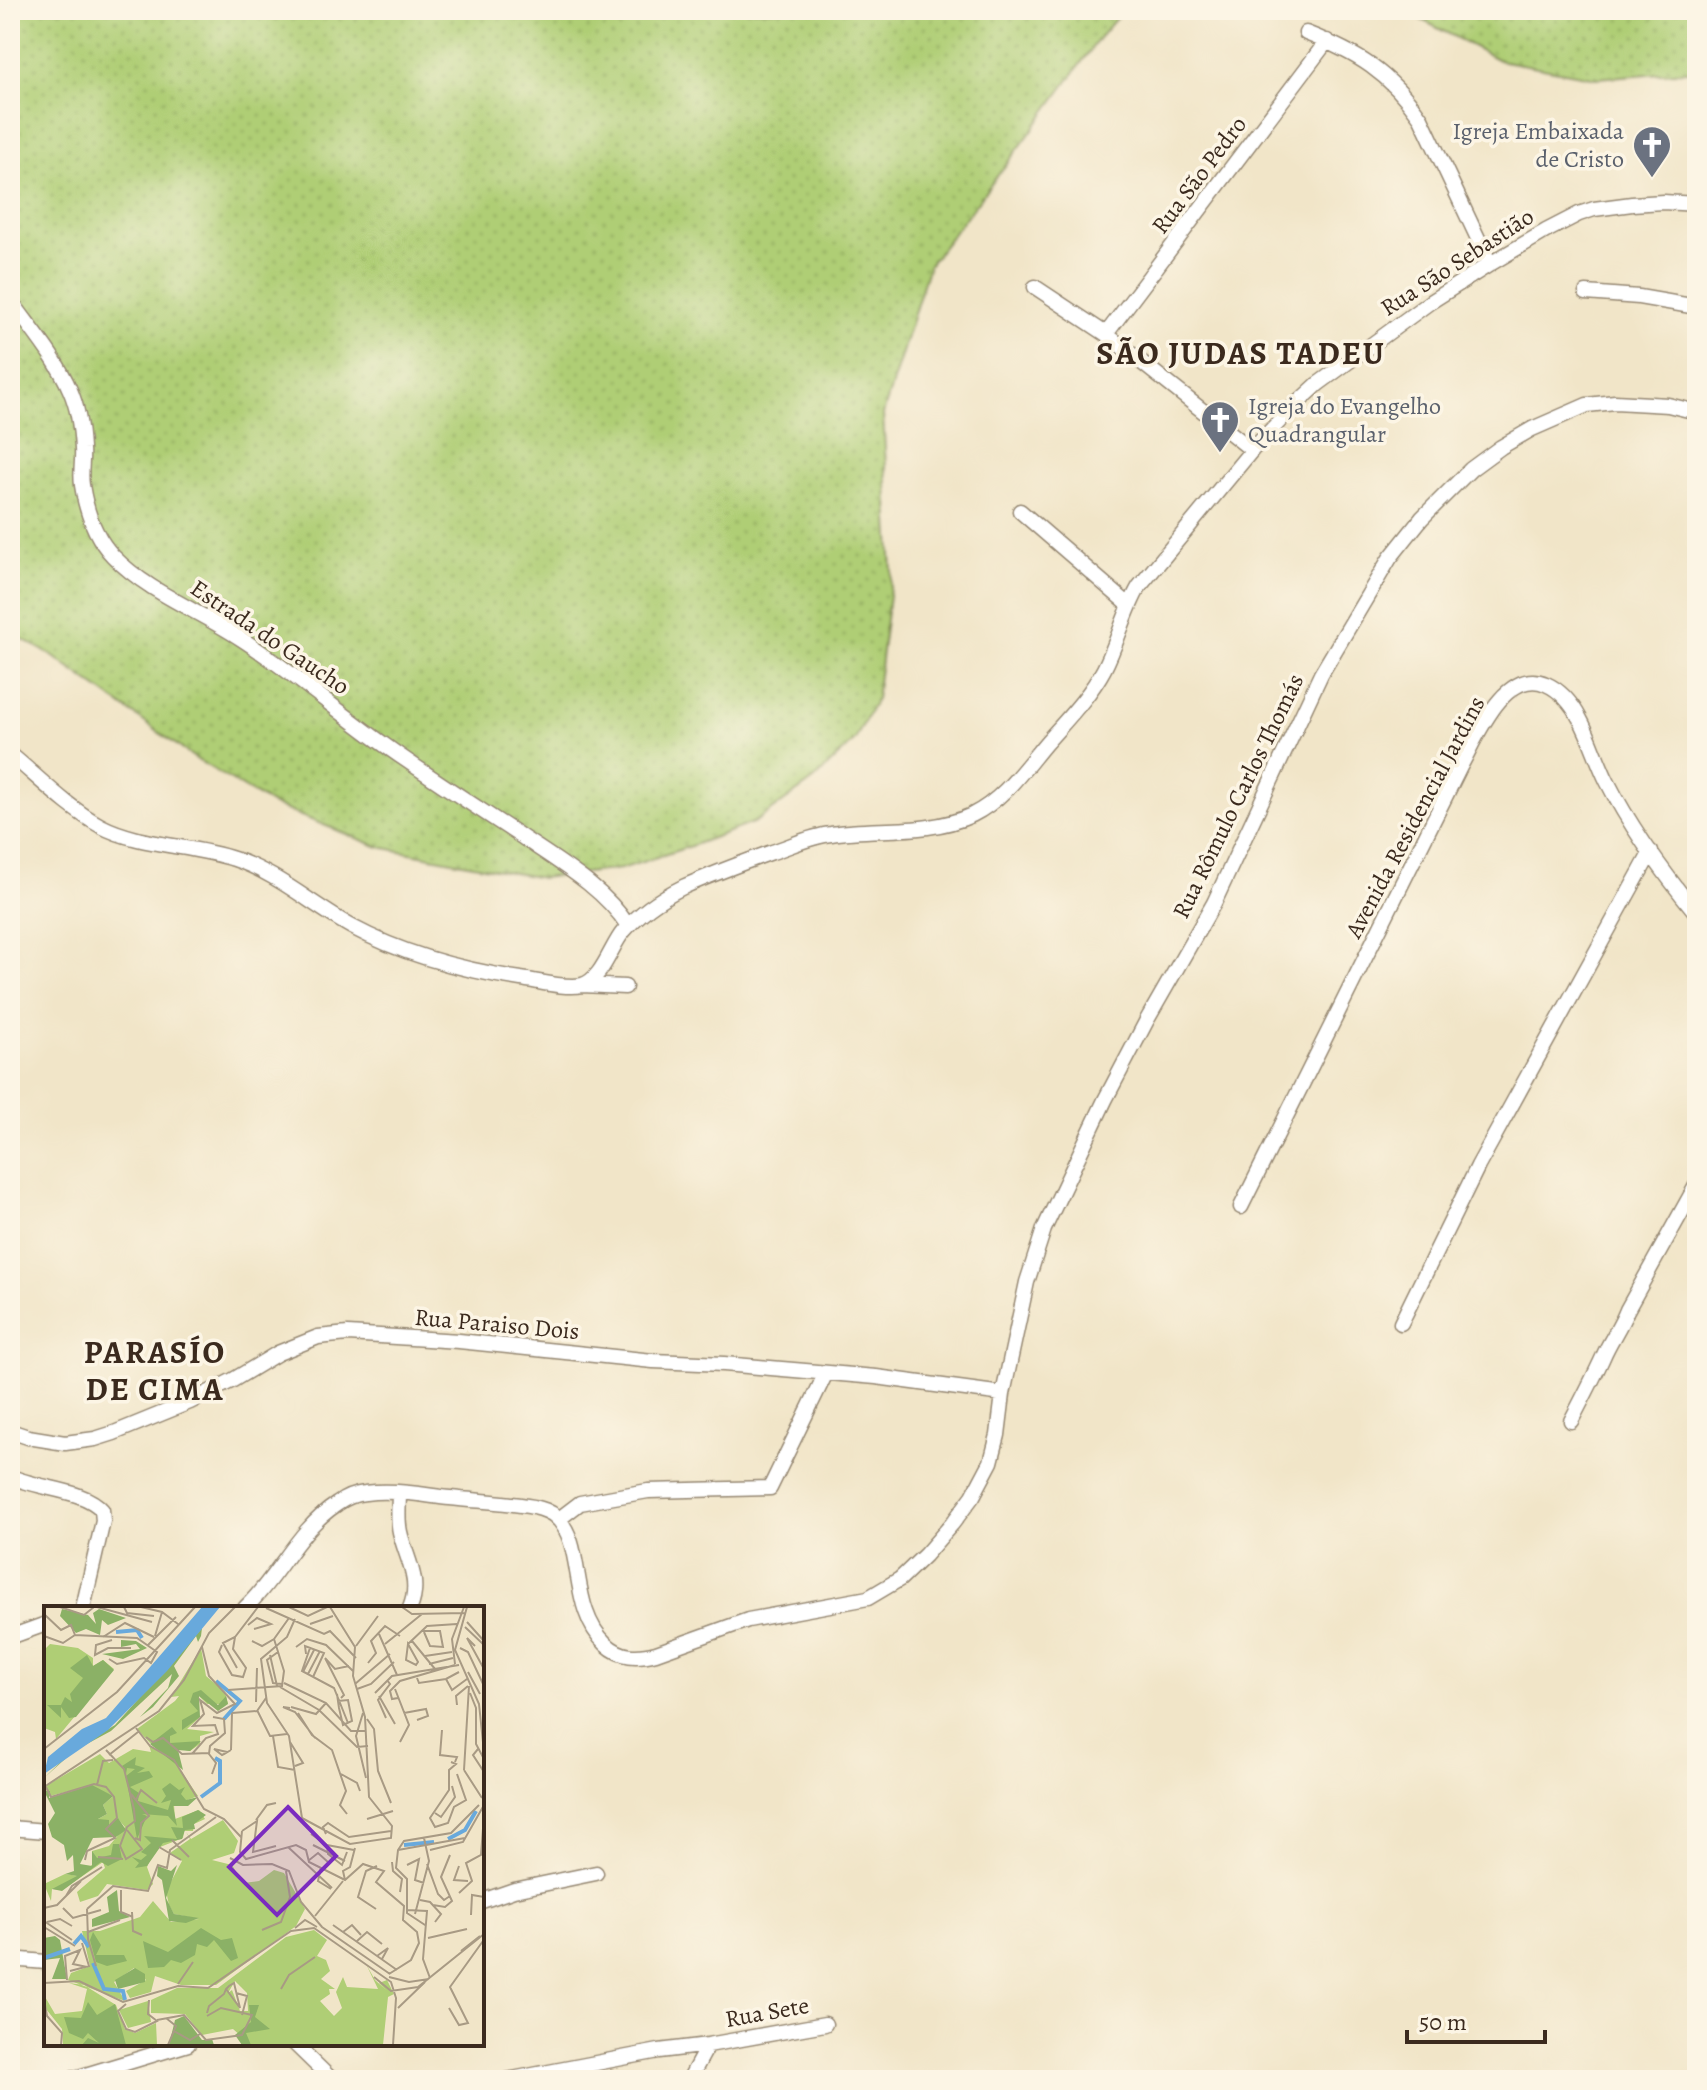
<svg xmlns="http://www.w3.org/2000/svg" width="1707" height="2090" viewBox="0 0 1707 2090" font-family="Alegreya,serif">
<defs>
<pattern id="grass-dots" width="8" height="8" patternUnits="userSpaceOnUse" patternTransform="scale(2)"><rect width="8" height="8" fill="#afce75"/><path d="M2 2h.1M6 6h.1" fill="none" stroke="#97b165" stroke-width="1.8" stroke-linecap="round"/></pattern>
</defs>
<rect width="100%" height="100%" fill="#fcf5e5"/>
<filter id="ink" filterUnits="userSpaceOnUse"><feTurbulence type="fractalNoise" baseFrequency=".0125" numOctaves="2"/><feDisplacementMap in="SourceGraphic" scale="16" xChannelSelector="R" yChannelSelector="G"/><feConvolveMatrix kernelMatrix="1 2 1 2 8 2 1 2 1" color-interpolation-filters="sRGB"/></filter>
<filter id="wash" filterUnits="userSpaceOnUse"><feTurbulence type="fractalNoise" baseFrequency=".006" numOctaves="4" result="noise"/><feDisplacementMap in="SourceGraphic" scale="32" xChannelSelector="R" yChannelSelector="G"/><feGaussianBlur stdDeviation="1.8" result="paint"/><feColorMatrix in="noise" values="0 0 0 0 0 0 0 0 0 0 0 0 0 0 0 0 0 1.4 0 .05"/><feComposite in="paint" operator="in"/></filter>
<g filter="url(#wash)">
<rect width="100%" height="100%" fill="#f1e5c8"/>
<!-- grass -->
<path fill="url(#grass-dots)" stroke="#757c4a" stroke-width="2" d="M10 10H1123L1100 37 1028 136 929 265 883 414 892 572 876 699 855 740 814 780 755 822 688 847 621 869 541 878 379 847 271 804 196 759 51 655 10 632Z
M1403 10H1697V69L1687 71 1597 78 1499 60Z"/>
</g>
<g filter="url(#ink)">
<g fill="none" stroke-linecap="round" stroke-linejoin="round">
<!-- street casing -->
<g stroke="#968873" stroke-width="17">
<path id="street" d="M1306 33C1357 53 1389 72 1421 118L1490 264
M1035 287 1106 334 1252 450
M1586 293 1639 297 1697 307
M10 299C30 328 56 357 70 390 78 408 81 429 82 449 83 461 80 473 82 485 86 511 95 537 113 556 149 593 198 610 240 638 298 675 349 722 406 760 445 787 484 812 522 837 559 862 605 889 628 926
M1106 334 1327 41
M1020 511 1129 605
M10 754C39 778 68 808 101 826 139 846 193 845 234 859 277 873 312 905 352 927 404 955 462 970 521 979 537 981 566 989 582 985 602 980 611 946 623 932 639 913 661 898 683 887 712 874 742 863 772 852 791 846 811 836 831 834 878 827 928 835 972 815 1003 800 1024 769 1045 744 1066 720 1089 697 1104 669 1118 642 1124 613 1139 587L1252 450 1292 408 1318 384 1430 302 1490 264 1546 231 1579 214 1594 209 1632 204 1663 202 1697 204
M582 985 625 987
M1241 1207 1461 765C1476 738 1505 666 1546 684 1562 691 1572 704 1580 719 1591 739 1597 761 1607 781 1629 825 1666 876 1697 914
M1401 1323 1478 1166 1651 852
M1571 1421C1582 1400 1593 1379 1603 1357 1610 1340 1620 1328 1627 1310L1697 1184
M10 1431 28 1437 65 1443 95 1439 114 1433 190 1402 233 1380 278 1353 318 1337 348 1334 459 1341 653 1361 724 1364 876 1377 1003 1394
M10 1476C36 1489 84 1489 102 1510L103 1521 83 1608
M399 1493C399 1506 397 1519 400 1532 406 1559 422 1580 410 1608
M559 1519 580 1503 648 1491 770 1488 826 1373
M245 1608C279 1576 297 1530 337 1504 345 1498 355 1494 365 1493 392 1489 422 1495 450 1498 477 1501 507 1502 534 1507 542 1509 550 1511 556 1517 586 1544 568 1608 606 1644 621 1658 637 1658 656 1653L748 1620 868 1598 900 1579 925 1555 952 1524 973 1496 991 1462 998 1435 1003 1394 1027 1282 1044 1229 1105 1100 1147 1020 1214 903 1321 674 1390 558 1422 518 1471 469 1501 447 1532 429 1587 405 1615 402 1668 405 1697 412
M10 1637 46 1624
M10 1828 46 1831
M482 1901 514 1890 596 1873
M10 1959 46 1962
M295 2044 332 2080
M69 2080 188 2044
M507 2080 659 2051 708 2045 825 2024
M689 2080 708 2045"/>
</g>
<!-- street -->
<use href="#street" stroke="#fff" stroke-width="14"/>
</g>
</g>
<!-- icons -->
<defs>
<g id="church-pin" transform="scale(2)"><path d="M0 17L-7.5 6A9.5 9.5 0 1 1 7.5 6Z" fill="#6b7280" stroke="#fcf5e5"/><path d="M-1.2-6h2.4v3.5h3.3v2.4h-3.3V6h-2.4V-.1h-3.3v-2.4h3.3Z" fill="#fff"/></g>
</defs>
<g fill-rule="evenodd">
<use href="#church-pin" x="1652" y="145"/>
<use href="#church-pin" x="1220" y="420"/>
</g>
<g text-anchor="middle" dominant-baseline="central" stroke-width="7" stroke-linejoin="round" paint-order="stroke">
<!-- worship labels -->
<g font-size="24" fill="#5b616d" stroke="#fcf5e5" text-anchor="end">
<text x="1624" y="131">Igreja Embaixada<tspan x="1624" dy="28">de Cristo</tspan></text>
<text x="1248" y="406" text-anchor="start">Igreja do Evangelho<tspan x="1248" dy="28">Quadrangular</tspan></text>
</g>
<!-- street labels -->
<g font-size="24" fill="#3b2a1e" stroke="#fcf5e5">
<text transform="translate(1199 175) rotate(-53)">Rua São Pedro</text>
<text transform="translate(1457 262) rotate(-33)">Rua São Sebastião</text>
<text transform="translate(270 637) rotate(34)">Estrada do Gaucho</text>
<text transform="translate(1238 796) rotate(-64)">Rua Rômulo Carlos Thomás</text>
<text transform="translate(1415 817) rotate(-62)">Avenida Residencial Jardins</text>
<text transform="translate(497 1324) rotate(5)">Rua Paraiso Dois</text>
<text transform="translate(767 2012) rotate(-10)">Rua Sete</text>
</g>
<!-- district labels -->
<g font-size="32" font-weight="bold" letter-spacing="2" fill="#3b2a1e" stroke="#fcf5e5">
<text x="1241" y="353">SÃO JUDAS TADEU</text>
<text x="155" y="1352">PARASÍO<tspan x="155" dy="37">DE CIMA</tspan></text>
</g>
</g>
<!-- overview -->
<g transform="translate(44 1606)">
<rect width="440" height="440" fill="#f1e5c8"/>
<path d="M6 38 34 42 49 52V60L59 54 70 63 12 133 11 126 0 122V44ZM157 42 162 70 181 86 184 98H163L155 90V112L143 123 170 126 156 130V138L146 145 106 137 93 123 131 95 135 90 127 91ZM105 139 129 153 154 190 130 199 131 213 155 204 161 213 150 218 149 225H140L139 232 111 243 103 261 109 278 103 284 63 278 54 290 36 296 33 286 61 262 59 256 18 284 8 283 7 295 0 278 21 268 34 270 49 258 48 245 65 240 81 221 74 213 65 219 54 213 63 208 59 199 69 190 45 180 6 190 0 181 56 148 65 157 89 143 107 146ZM179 214 194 235 190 247 168 254 188 259 199 277 215 275 230 264 240 267 261 303 252 320 172 379H137L111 370 107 386 86 392 82 385 102 374 90 362 70 376 81 395 24 374 27 367 46 360 38 325H56L96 311 109 295 127 316 155 313 130 308 125 299 122 285 138 255 126 247 146 233 142 226 147 233ZM270 324 283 334 273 350 282 354 286 365 277 373 291 383H285L286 388 276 395 290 410 298 402 292 386 299 371 303 381 334 383 322 358 331 374 342 384 335 377 343 374 350 388 344 391 339 439H207L189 423 158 429 141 408 107 407V394L133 382H174L242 331ZM191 375 203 387 204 405H196L188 384 184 387ZM25 377 40 379 72 399 81 423 91 427 112 417 113 439H19L18 423 2 403 0 389 11 408 38 405 43 383ZM104 395 107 416 84 422 75 404Z" fill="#afce75" fill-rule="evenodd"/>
<path d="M18 3 44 9 52 18 49 7 55 3 82 12 64 19 58 14 56 29 42 23 32 27 16 10ZM158 22 157 30 154 36 152 30 130 60 135 70 109 101 96 111 124 82 128 68 67 125 30 145 0 172 28 145 71 119ZM77 34 92 35 103 42 79 53 58 48 96 43 92 38 77 41ZM43 49 49 60 59 54 70 64 32 111 25 112 17 101V112L3 99H17L21 91 28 96 26 88 39 72 26 62ZM157 84 174 99 182 90 184 98 174 105 155 90 156 111 138 124V114L154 105 146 96 149 87ZM128 121 133 127 126 130V137L157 135 146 145 134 144 139 164 106 138ZM92 151 91 159 101 162 93 167 105 165 109 171 86 181 95 187 94 195 124 204 127 194 117 197 122 190 118 183 126 177 135 184 141 181 137 188 142 194 154 191 144 200H129L133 220 124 210 98 208 103 210 93 233 82 170 91 163 83 162 82 168 78 160ZM48 179 69 190 59 199 63 208 54 213 65 214V219L74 212 82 224 72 231 49 232 36 258 48 260V245L53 252 67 249 69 238H75L78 253 64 260 57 256 18 285 8 283 33 270 21 268 30 265 29 249 23 255 20 239 8 231 4 218 11 207 0 185H6L5 192ZM154 204 162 209 150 218 151 223 141 224 138 233 119 237 103 260 91 262 95 257 88 251 97 254 103 249 97 246 107 237 100 230 133 233 127 221 139 222 138 211ZM133 259 122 292 130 308 155 312 142 317 125 315 118 274 113 270 114 260 127 265ZM73 284 75 305 86 311 48 321V313L65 306 63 291ZM157 322 177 334 188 332 194 352 187 355 170 334 163 341 153 338 151 349 137 357 127 354 120 361 104 362 99 335 124 346ZM49 326 57 339 52 349H80L83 355 63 360 52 356 46 334ZM11 330 16 334 23 373H8L16 352 0 354V332ZM91 362 101 368V376L74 383 71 374ZM44 396 53 409 71 398 82 439H38L44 432 55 437 44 427 39 433 25 427 20 411 37 412ZM205 399H215L211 411 226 423 202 427 207 439H198L191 429 207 416ZM140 410 158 434 168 433 170 439H125L131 414Z" fill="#8bb166"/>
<path d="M158 1H176L123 65 64 124 0 168 4 151 38 123 62 112Z" fill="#68a9dc"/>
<path fill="none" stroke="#68a9dc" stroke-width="4" d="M72 26 93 24 98 32M172 75 196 95 180 113M157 191 176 177V155L171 152M404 233 421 224 432 205M360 239 390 236M30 338 37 330 45 341M0 352 26 343M49 357 60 383 79 385 81 394"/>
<path fill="none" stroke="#a89a84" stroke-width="2" d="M16 1 40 9 50 1M53 1 108 16M80 1 83 7 110 10M97 1 118 6 134 18M245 1 264 10 283 1M358 1 368 8 421 7M423 1 411 44 435 98 440 146M222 2 280 28 286 25 312 52M0 8 17 24 27 19 31 29M251 13 243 31 217 53 223 97 245 130 258 212 306 238 347 232 348 220 325 191 321 111 309 70 311 41 286 1M423 16 440 35M266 18 289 10M204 19 213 12 227 18 210 23M421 21 440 39M377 25H396L399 41 386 40 380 26M335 28 353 69M0 30 19 37 31 29 93 32 113 46 107 57 100 52 73 58 65 53M111 30 118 6M59 31 81 17 110 31M68 34 52 39 51 49 64 42H87M208 35 218 40 230 33 245 12M368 35 391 63M341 38 378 8M364 38 383 20 413 18M364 38 374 56 372 59 362 54ZM104 39 132 11M178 39 175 46 188 69 199 71 202 62 189 43 191 31M312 40 334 10M431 40 423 32 440 63M252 41 263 33 282 39 309 65M266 42 258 65 290 82 304 117M416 42 424 46 440 80M234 46 223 54 229 77 238 78M262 48 261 40 280 47 269 71M226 49 233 80M381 50 408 46M281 52 300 89 297 92M281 52 291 63 305 60M324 57 332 47 327 35 341 20 356 30M385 58 409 52M411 58 408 33 420 1M193 62 179 37 191 31 214 1M259 66 270 44M424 66 436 88M264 68 276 45M373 72 375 77 402 73 415 66M402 73 408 84 423 73M240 77 282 97 307 125H322M311 78 346 48M236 81 275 104 313 141 324 140M313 83 327 78 350 56M351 83 365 119 356 136M184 84 238 80 240 65 230 33M331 87 348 70 415 59M426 87 432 102V138L440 153M293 88 295 102 299 119 308 115 304 94 294 95M335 90 351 118M354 92 348 93 346 85 356 75 411 59M212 96 213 62M413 99 412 90 424 80M247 101 272 108 282 97M246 102 239 101 251 106 271 132M213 104 226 130 243 128M188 107 213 105 222 92M254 107 268 129 288 144 302 185 296 199 303 208M319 107 312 130 322 172M360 107 382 103 384 110 373 114M342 112 334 94 346 78 343 74M323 113 330 123 334 165 347 197M92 122 106 140 130 154 160 203 180 213 197 231M398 124 396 149 413 151 411 156M229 130 234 161 251 164M102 131 109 136 119 132 138 148 165 147M246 136 259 157 251 160M0 143 73 86 151 1M434 143 429 149 440 166M62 144 80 163 90 203 91 215 83 221 76 240 82 253 98 243 83 224M187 144 188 107M183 146 170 143 178 149 180 148 187 144M148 148 162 132 174 128 171 119 149 120 160 108 156 94 173 107 191 98 165 70 158 41M65 149 94 126M407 156 412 158 405 164V184L386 212 391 221 404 217 410 201 422 194 413 168M420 164 425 80M420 164 438 192M168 168 172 157 165 148 166 140 181 127 180 113 169 111M297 168 313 177 316 185M53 179 59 155 69 154M0 181 115 105 140 74 165 27 191 1M2 181 7 191 50 178 62 181 70 191 73 212 62 223 71 232 43 245 41 254M87 188 105 210 97 217 96 234 91 232M92 194 97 184 113 197M391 207 397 211 411 191 408 180M323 213 349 205M212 214 223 199 232 197M198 225 196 246 202 253 252 239 262 244 265 256 301 274 319 258 340 265 332 276 360 300 359 314 373 326 375 337 367 354 345 368M198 225 213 215 209 246 232 240M267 228 283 239 310 244M282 228 279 221 284 217 305 231 347 225M128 234 145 251M269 239 301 255M283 239 284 248 298 259 303 246M115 241 137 254M244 241 288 282M354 244 421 232M386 244 419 236 440 199M54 251 79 253M186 252 199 259 228 258 245 265 257 296 278 321 346 368M264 255 274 247 285 257M348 256 349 265 358 273 356 286M383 258 394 288 400 294 406 290M363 259 375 253 371 274 380 277M415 260 410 274 424 275M277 261 274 275 287 283M301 274 299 265 306 261 311 242M77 284V306L89 311M415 287 428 275 422 257 437 249 440 209M22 290 28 280 58 261M376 294 386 296 397 308 391 316M389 299 401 301 408 295 397 271 406 249M0 302 13 299 37 275M19 302 29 312 57 304M43 303 69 280 104 285 114 259 123 262 126 244 172 211M43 303 44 333 52 360M332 303 314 291 322 265 333 260M363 304 383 305 379 353 386 372M88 306 89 325 98 329M371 308 385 255 380 232M427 309 428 289 440 291M271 310 299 275M0 315 28 334M3 316 16 313 28 320M289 319 353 364M381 319 363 307V273L352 262 354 244 360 235 407 227 435 199M0 321 31 340M251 322 261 314 273 321M218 324 237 316 246 291 242 265M44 326 76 314M299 326 308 319 317 329M384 332 423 323M313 335 323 326 338 338M417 345 436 330M333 350 344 342 338 353M26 365 45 360 38 337M330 371 347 385 374 381 440 328M345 371 365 376 385 373M23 374 21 350 36 344 29 358 43 361M0 377 35 375 79 396 134 380 164 382 247 325 270 322 347 376 352 392 349 439M134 378 149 356M237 383 245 369 271 351M192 387 203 390 198 409M0 393 3 410 18 427 17 439M82 398 74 405 82 423 91 426 113 415 104 408 105 394M354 402 381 376M405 402 415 419 424 417 406 381 439 335M163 407 165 400 180 388 182 383 185 380 190 377 196 402 182 383M122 412 132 420 124 439M113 414 140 409 162 434 198 429 208 409 177 402 163 410M130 425 146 434 156 428"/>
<path fill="#7b2cbf" fill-opacity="0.15" stroke="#7b2cbf" stroke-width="4" d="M244 201 292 250 233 309 185 261Z"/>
<rect width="440" height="440" fill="none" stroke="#3b2a1e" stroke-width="4"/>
</g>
<!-- margin -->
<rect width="1707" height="2090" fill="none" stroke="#fcf5e5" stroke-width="40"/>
<!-- scale -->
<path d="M1407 2030v12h138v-12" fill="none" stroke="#3b2a1e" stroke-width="4"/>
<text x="1419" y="2030" font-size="24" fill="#3b2a1e" stroke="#fcf5e5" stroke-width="6" paint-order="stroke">50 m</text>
</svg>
